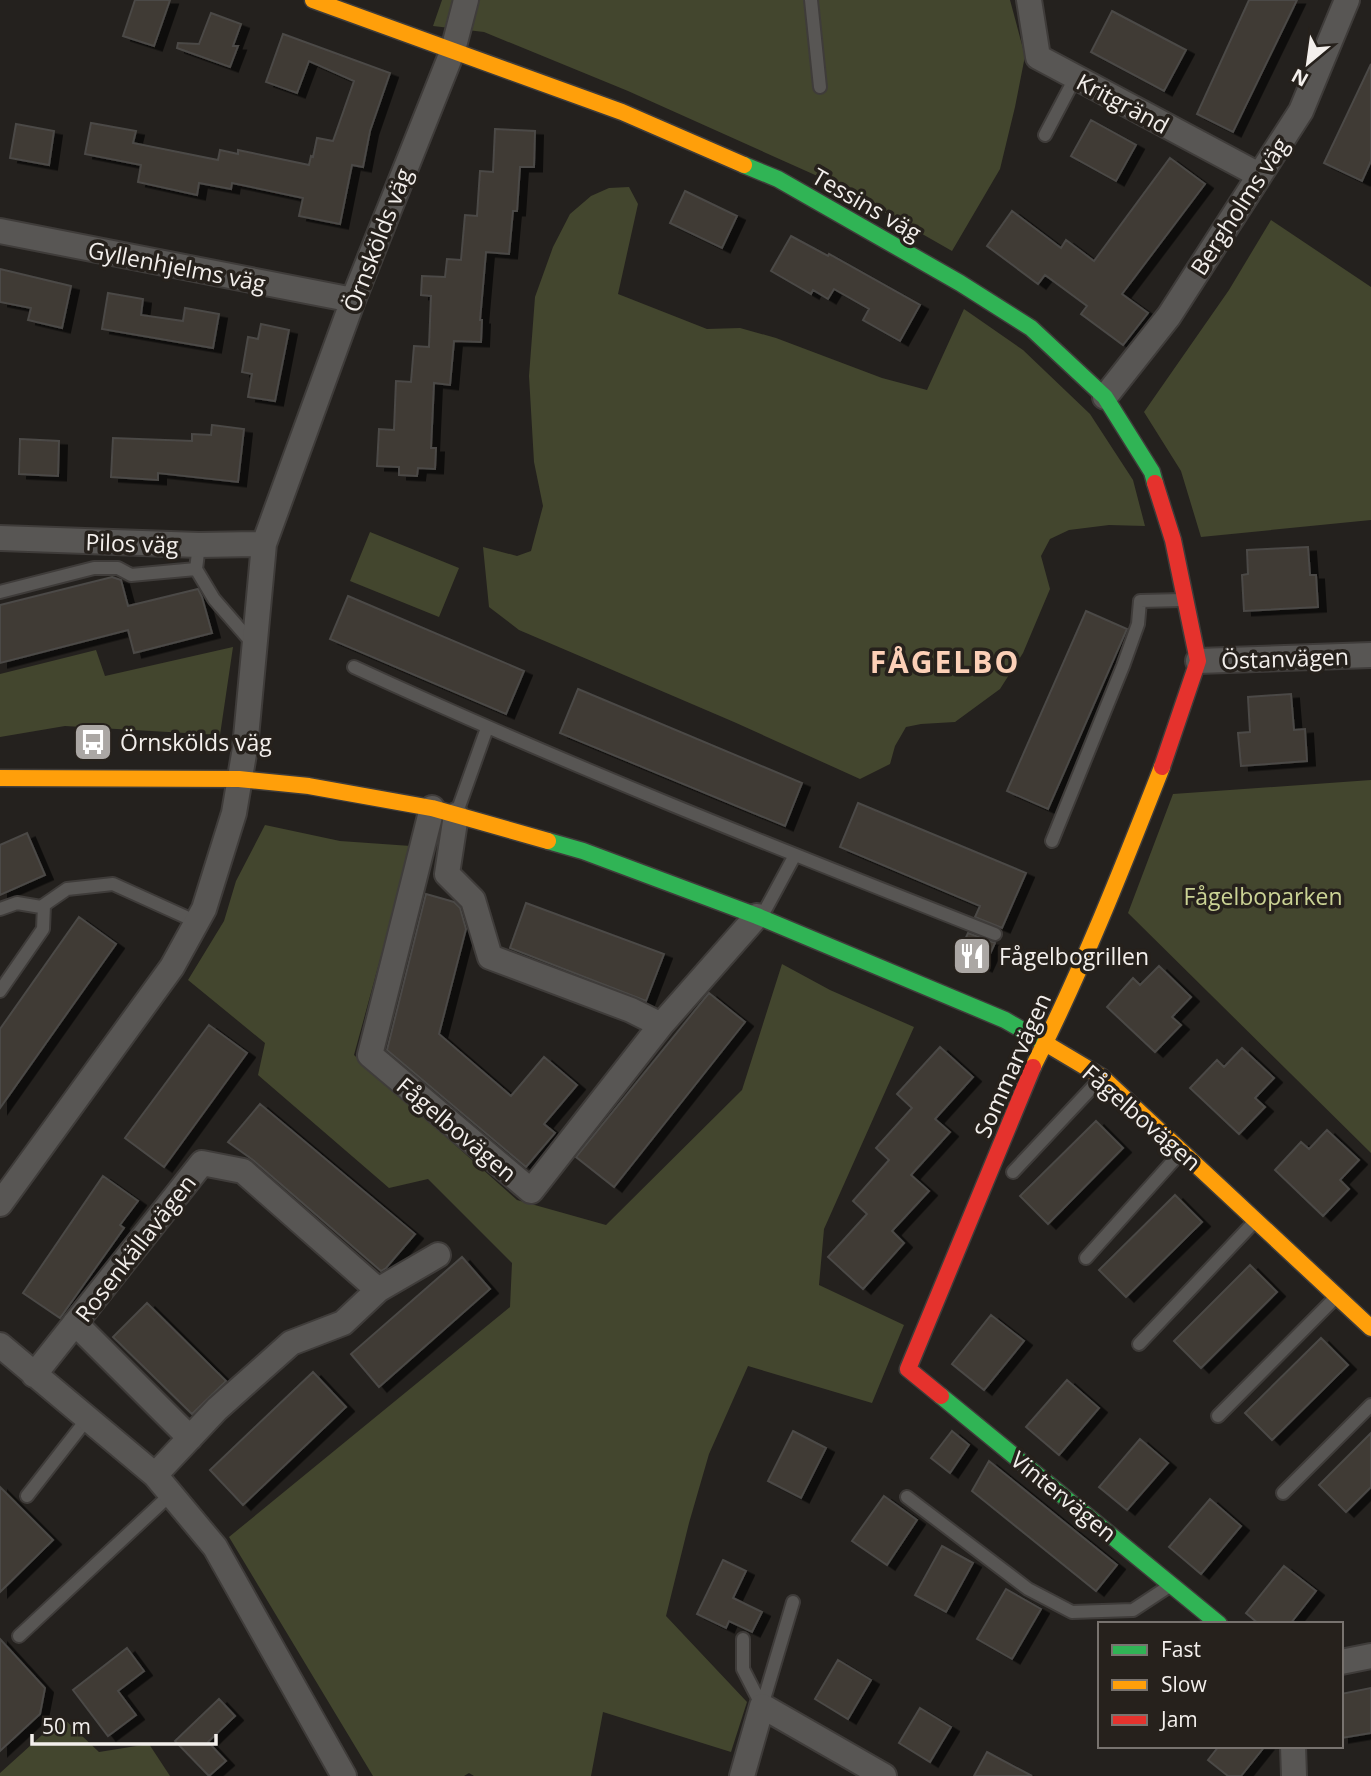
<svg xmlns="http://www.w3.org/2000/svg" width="1371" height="1776" viewBox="0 0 1371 1776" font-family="'Open Sans',sans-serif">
<defs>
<filter id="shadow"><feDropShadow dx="8" dy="4.5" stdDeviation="0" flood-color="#0009"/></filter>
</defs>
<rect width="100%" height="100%" fill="#24211e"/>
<!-- green -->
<path fill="#43462e" d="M442 0H1010L1025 56 1015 107 1000 169 952 251 833 183 628 91 484 32 433 26Z
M629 187 638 204 618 294 707 329 740 328 776 338 882 378 927 390 964 309 1023 350 1090 414 1133 480 1145 526 1109 525 1069 530 1050 539 1041 556 1050 589 1023 653 1000 689 955 722 921 724 906 727 895 746 890 764 860 779 734 722 519 630 489 607 483 547 517 556 531 551 543 506 534 462 529 376 535 297 553 247 570 214 591 196 609 188Z
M1271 220 1371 287V520L1201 537 1181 471 1144 412 1229 290Z
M370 532 459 568 439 617 350 581Z
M233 647 220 735 65 726 0 737V674L96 650 105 676Z
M1371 780V1153L1128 913 1173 794Z
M265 825 340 841 411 846 354 1055 517 1200 606 1225 742 1090 782 964 830 990 914 1027 824 1229 819 1285 904 1325 872 1403 748 1366 709 1454 689 1523 666 1616 747 1702 731 1752 603 1712 591 1776H474L469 1773 464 1776H373L229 1537 510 1307 512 1263 428 1179 389 1188 258 1075 265 1043 188 980 224 921 236 881Z
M62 1717 99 1752 149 1744 170 1776H0V1773Z"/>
<!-- building -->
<path fill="#403a35" stroke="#4b4946" stroke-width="2" filter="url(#shadow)" d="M135 0H170L154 46 123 36Z
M1249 0H1297L1233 132 1197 114Z
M1112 11 1186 50 1164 91 1091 52Z
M211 13 241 24 233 46H238L230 67 177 48 178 43 199 44Z
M283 34 390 73 370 131 363 167 352 165 340 224 299 216 303 198 232 183 231 189 199 183 197 195 138 182 141 165 85 154 91 123 136 131 133 143 218 160 220 150 238 154V150L309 165 311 156 313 157 317 138 333 141 354 81 309 61 297 93 266 82Z
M1371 64V161L1362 181 1324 163Z
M1091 120 1136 145 1116 181 1071 156Z
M16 124 54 131 49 165 10 158Z
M495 129 535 131 534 167H520L517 211H513L509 254 486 252 480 320H482L481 342 454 341 450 385 434 383 431 448H436L435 469 418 468 417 476 399 475V467L377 466 379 429 394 430 396 381 411 382 414 346 429 347 431 296 421 295 422 276 445 277 447 259 461 260 465 215 477 216 480 171 493 172Z
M1170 158 1205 184 1122 294 1148 313 1123 345 1081 314 1087 306 1045 275 1038 284 987 246 1012 211 1061 248 1066 240 1094 261Z
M685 191 737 216 722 248 670 223Z
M791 236 828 256 829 254 920 305 900 341 863 320 869 309 834 289 828 299 813 290 811 294 771 271Z
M0 269 71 286 62 328 28 320 31 308 0 302Z
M108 293 143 299 141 315 183 321 185 308 219 314 213 348 102 329Z
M261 324 289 330 275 401 248 397 252 374 242 372 248 337 258 339Z
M212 425 244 429 238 482 158 473V480L111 477 113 438 192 441V434L211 435Z
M20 439 59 441 58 476 19 474Z
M1308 547 1310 575H1316L1318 607 1244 611 1242 575 1248 574 1247 550Z
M112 577 121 580 128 606 198 589 202 597 212 633 134 653 128 630 0 663V605Z
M348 596 524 671 506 714 330 639Z
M1086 611 1127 629 1048 809 1007 791Z
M578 689 802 783 785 826 560 733Z
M1291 694 1294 730 1305 729 1307 761 1241 766 1238 733 1250 732 1248 697Z
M858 803 1026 873 1002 928 975 917 980 906 840 847Z
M27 833 45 875 0 895V845Z
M426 894 454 902 460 908 466 929 439 1034 511 1096 544 1057 577 1085 544 1124 555 1133 526 1167 387 1050Z
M526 903 664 954 646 1001 510 948Z
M79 917 116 944 0 1108V1029Z
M968 933 995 943 984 967 958 955Z
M1159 966 1191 997 1172 1017 1181 1025 1155 1052 1107 1007 1133 978 1140 985Z
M709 993 745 1022 614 1187 576 1157Z
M209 1025 247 1053 164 1167 125 1138Z
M940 1047 973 1077 935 1119 950 1132 911 1175 929 1191 892 1231 904 1243 863 1289 828 1257 867 1214 853 1201 889 1160 876 1148 912 1108 897 1094Z
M1242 1048 1274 1078 1255 1098 1265 1107 1239 1134 1190 1088 1217 1060 1224 1067Z
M260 1104 415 1234 386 1268 381 1271 253 1160 228 1142Z
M1096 1121 1123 1148 1048 1224 1020 1196Z
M1327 1130 1359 1160 1340 1180 1349 1189 1323 1216 1275 1170 1301 1142 1309 1149Z
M103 1176 138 1201 120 1225 124 1228 60 1318 23 1293Z
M1175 1195 1202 1222 1126 1297 1099 1270Z
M462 1257 490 1289 379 1387 351 1354Z
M1250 1265 1277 1292 1201 1368 1174 1341Z
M147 1303 226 1381 192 1414 113 1337Z
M991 1315 1024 1341 984 1390 952 1364Z
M1321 1338 1348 1365 1272 1440 1245 1413Z
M313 1372 346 1407 243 1505 210 1470Z
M1067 1380 1099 1408 1059 1455 1026 1427Z
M793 1431 826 1448 801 1498 768 1481Z
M952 1431 969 1445 950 1473 931 1458Z
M1371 1433V1487L1346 1512 1319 1485Z
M1140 1439 1168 1463 1127 1510 1099 1487Z
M989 1461 1117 1565 1096 1591 972 1491Z
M0 1487 53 1540 0 1592Z
M884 1496 917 1520 887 1565 852 1541Z
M1210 1499 1241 1526 1201 1574 1169 1547Z
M942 1546 973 1563 946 1612 915 1595Z
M723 1560 746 1571 733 1598 762 1612 752 1632 729 1621 726 1628 697 1614Z
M1284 1566 1316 1591 1290 1624H1259L1246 1613Z
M1006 1589 1041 1609 1012 1659 977 1639Z
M0 1639 45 1688 40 1714 0 1751Z
M127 1648 144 1671 118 1691 136 1715 108 1736 73 1690Z
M838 1660 871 1680 848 1719 815 1699Z
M1371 1688V1733L1341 1738V1694Z
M219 1699 235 1716 208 1742 226 1761 209 1776 175 1741Z
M920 1708 951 1727 930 1762 899 1743Z
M1219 1746H1265L1241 1776H1228L1208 1760Z
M987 1752 1032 1776H974Z"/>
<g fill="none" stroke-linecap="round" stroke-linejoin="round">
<!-- lane casing -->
<g stroke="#3f3c3a" stroke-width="16">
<path id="lane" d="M811 0 820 87
M1045 135 1075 78
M196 569 214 599 254 645
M0 592 94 568H118L131 575 196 569 199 545
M354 667C564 764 779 849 995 934
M456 815 487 728
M1052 841 1123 666 1138 624 1140 601 1183 600
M0 909 17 903 41 907 67 889 113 884 197 922
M762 916 795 855
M0 991 43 929 44 905
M1013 1172 1102 1077
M1086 1258 1182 1151
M1139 1344 1256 1220
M1218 1416 1337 1296
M1283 1493 1371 1405
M27 1496 87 1419
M907 1497 1028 1589 1072 1612 1133 1610 1168 1587
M19 1636 171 1494
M743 1639V1669L762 1706
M762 1706 793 1602"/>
</g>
<!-- street casing -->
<g stroke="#3f3c3a" stroke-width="28">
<path id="street" d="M1029 0 1038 57 1259 175
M0 231 353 300
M1105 397 1169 316 1301 111 1347 0
M0 538 199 545 264 544
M1198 661 1371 655
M432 808 370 1055 531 1191 661 1025 757 916
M456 815 447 874 473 900 490 957 631 1010 661 1025
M0 1204 172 967 204 909 234 813 245 748 264 544 353 300 453 50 466 0
M75 1323 190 1438
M0 1345 155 1475 215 1547 344 1776
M34 1375 202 1163 243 1171 378 1290
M155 1475 217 1409 291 1343 343 1323 378 1290 438 1255
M1341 1662 1371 1656
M1293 1746 1294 1776
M742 1776 762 1706 884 1776"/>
</g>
<!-- fast casing -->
<g stroke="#3f3c3a" stroke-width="19">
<path id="fast" d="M744 165 778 179 960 283 1031 328 1105 397 1152 472 1155 483
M548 841 583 851 757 916 1005 1020 1050 1046
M941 1396 1219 1624"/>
</g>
<!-- slow casing -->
<g stroke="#3f3c3a" stroke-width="19">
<path id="slow" d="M313 0 622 112 744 165
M0 778 239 779 309 786 432 808 548 841
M1050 1046 1102 1077 1371 1328
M1033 1067C1082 970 1122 869 1162 767"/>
</g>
<!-- jam casing -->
<g stroke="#3f3c3a" stroke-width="19">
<path id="jam" d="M1155 483 1173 540 1198 661 1162 767
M941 1396 908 1369 1033 1067"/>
</g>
<!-- lane -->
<use href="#lane" stroke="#585654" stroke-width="12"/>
<!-- street -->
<use href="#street" stroke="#585654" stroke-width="24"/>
<!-- fast -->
<use href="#fast" stroke="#30b455" stroke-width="16"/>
<!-- slow -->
<use href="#slow" stroke="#ff9f0a" stroke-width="16"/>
<!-- jam -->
<use href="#jam" stroke="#e5322d" stroke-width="16"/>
</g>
<!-- icons -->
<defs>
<g id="bus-square" transform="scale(2.0125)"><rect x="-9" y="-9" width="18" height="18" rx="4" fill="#aba7a4" stroke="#26211c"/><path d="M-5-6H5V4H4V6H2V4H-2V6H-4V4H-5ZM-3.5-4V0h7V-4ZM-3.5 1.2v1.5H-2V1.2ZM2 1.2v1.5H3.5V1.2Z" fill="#fff"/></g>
<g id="restaurant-square" transform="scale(2.0125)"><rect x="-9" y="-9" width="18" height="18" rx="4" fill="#aba7a4" stroke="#26211c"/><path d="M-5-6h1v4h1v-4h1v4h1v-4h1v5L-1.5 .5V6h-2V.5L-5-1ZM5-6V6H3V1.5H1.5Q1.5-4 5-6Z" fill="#fff"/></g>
</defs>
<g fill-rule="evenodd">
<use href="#bus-square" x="93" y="742"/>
<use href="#restaurant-square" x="972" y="956"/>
</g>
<g text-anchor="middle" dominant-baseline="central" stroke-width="7" stroke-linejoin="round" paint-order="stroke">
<!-- street labels -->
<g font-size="23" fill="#f3efec" stroke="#26211c">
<text transform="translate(1123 103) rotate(28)">Kritgränd</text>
<text transform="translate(867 204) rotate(30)">Tessins väg</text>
<text transform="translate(1239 206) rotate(-57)">Bergholms väg</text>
<text transform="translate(377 240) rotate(-69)">Örnskölds väg</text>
<text transform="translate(177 266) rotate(11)">Gyllenhjelms väg</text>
<text transform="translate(132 543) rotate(2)">Pilos väg</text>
<text transform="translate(1285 658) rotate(-2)">Östanvägen</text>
<text transform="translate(1012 1065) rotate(-66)">Sommarvägen</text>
<text transform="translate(1142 1117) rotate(41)">Fågelbovägen</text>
<text transform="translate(457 1129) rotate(40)">Fågelbovägen</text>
<text transform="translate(135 1248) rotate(-52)">Rosenkällavägen</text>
<text transform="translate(1064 1496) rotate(39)">Vintervägen</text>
</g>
<!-- poi labels -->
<g font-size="23" fill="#f3efec" stroke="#26211c" text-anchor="start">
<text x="120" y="742">Örnskölds väg</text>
<text x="999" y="956">Fågelbogrillen</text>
</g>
<!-- park labels -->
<g font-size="23" fill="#cbd395" stroke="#26211c">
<text x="1263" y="896">Fågelboparken</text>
</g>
<!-- district labels -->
<g font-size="30" font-weight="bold" letter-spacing="2" fill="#fcd0b7" stroke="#26211c">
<text x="945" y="661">FÅGELBO</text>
</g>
</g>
<!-- legend -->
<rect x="1098" y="1622" width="245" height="126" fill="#26211c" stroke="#78736f" stroke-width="2"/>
<rect x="1112" y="1645" width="35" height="10" fill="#30b455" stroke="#78736f" stroke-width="2"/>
<text x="1161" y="1657" font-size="21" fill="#f3efec">Fast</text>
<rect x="1112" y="1680" width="35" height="10" fill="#ff9f0a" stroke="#78736f" stroke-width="2"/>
<text x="1161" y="1692" font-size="21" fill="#f3efec">Slow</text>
<rect x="1112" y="1715" width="35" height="10" fill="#e5322d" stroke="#78736f" stroke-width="2"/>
<text x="1161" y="1727" font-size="21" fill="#f3efec">Jam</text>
<!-- north arrow -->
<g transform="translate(1308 63) rotate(209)" stroke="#26211c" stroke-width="5" paint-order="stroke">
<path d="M0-5L12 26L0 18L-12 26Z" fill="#f3efec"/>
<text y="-10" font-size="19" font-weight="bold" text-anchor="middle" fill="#f3efec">N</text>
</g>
<!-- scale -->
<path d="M32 1734v10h184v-10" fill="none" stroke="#f3efec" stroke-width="3.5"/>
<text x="42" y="1734" font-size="21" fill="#f3efec" stroke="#26211c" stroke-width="5" paint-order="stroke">50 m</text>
</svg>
